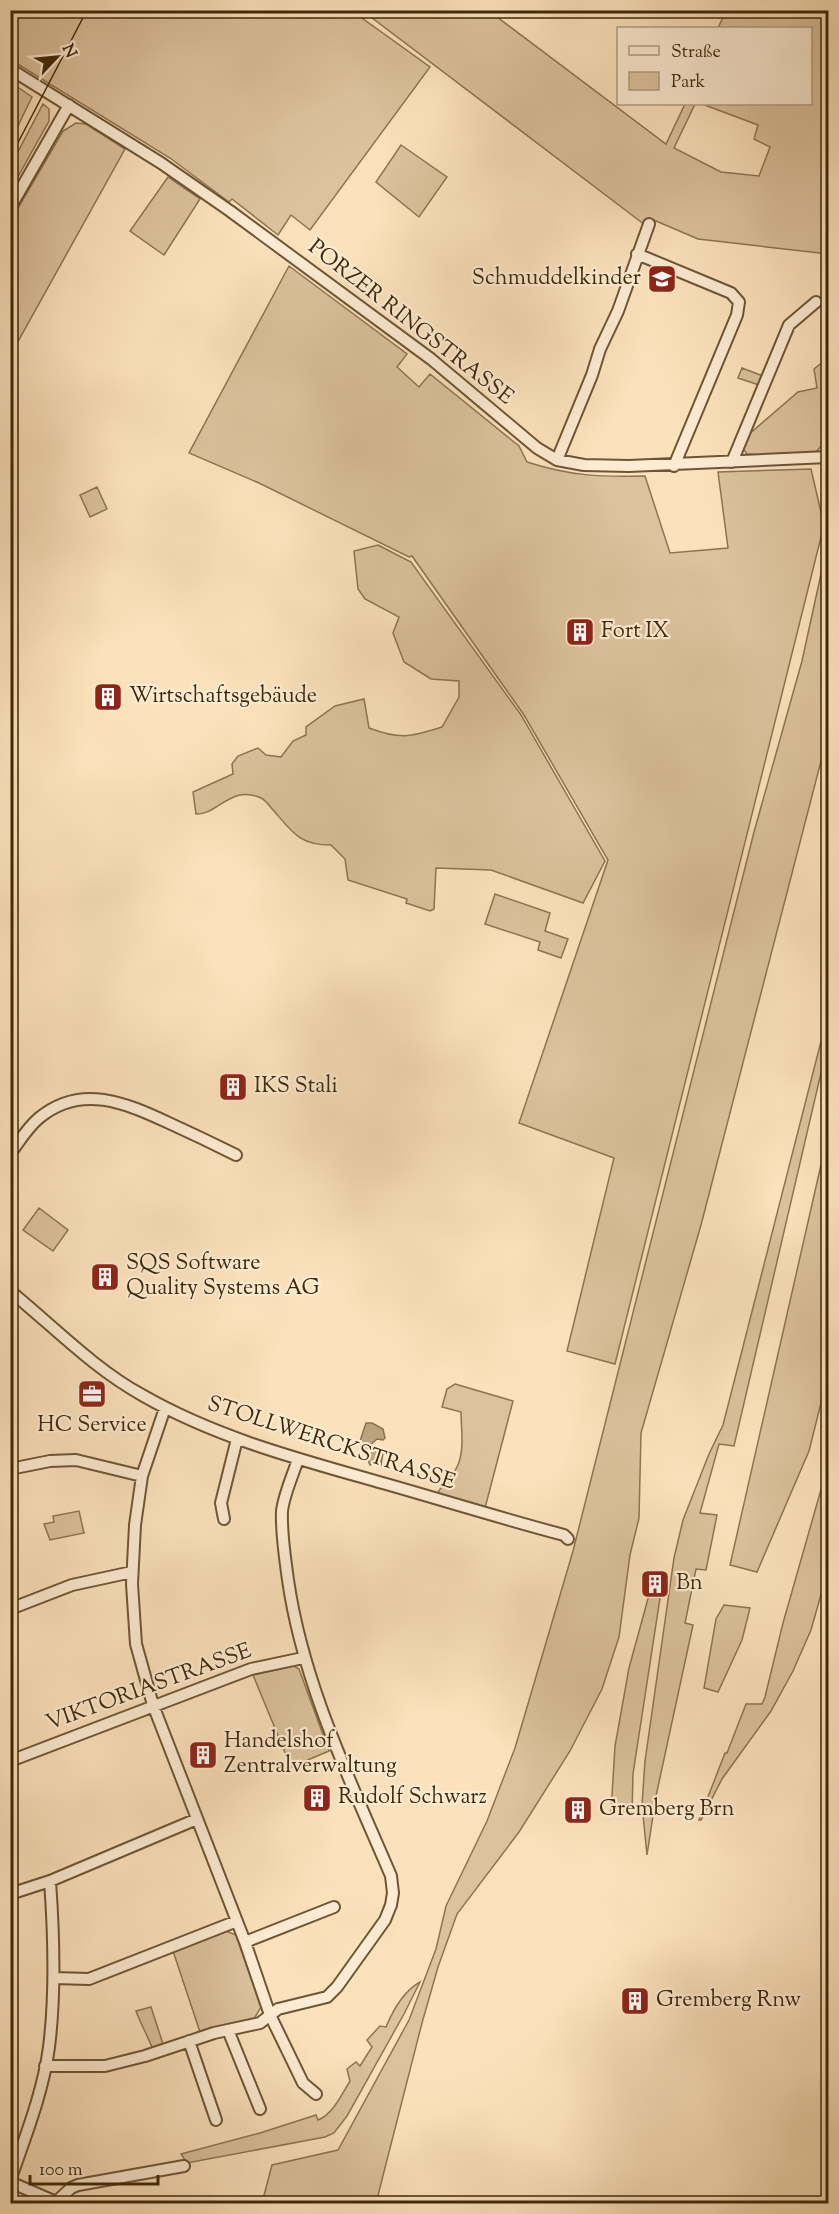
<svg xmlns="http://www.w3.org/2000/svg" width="839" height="2214" viewBox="0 0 839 2214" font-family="'Sorts Mill Goudy',serif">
<rect width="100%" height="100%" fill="#fce2bc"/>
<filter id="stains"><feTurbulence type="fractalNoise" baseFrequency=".00333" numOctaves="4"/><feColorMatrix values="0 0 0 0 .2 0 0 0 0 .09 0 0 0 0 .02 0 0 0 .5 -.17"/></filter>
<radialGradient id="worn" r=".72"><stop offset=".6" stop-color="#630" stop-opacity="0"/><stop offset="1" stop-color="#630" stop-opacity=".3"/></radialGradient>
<!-- green -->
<path fill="#dcc29d" stroke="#8d7552" stroke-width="1.5" d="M10 11H352L430 67 310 230 291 215 278 235 232 199 229 202 170 158 11 60Z
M363 11H489L666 144 685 104H695L674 148 721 172 759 176 770 147 754 139 758 125 702 104H810V28H718L726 11H828V254L698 239 649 218 645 225Z
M16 86 32 97 11 140V94Z
M43 104 49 109V121L11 189V165Z
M76 123 86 124 125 149 11 354V220L63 131Z
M401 145 447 177 419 217 376 182Z
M168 177 200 199 164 255 130 231Z
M289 266 407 354 397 367 419 387 430 374 519 446 527 462C571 476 599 477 645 476L670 553 728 548 718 472 811 469 824 525 615 1364 567 1351 614 1158 519 1123 608 860 524 715 412 556 409 557 259 483 189 453Z
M828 358V444H823L815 453 773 456 747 454 744 450 743 445 747 436 798 392 817 388 814 369Z
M742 368 763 376 759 385 738 378Z
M97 487 107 509 90 517 80 495Z
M828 542V734L701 1225 641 1433 639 1518 630 1555 619 1637 602 1689 570 1751 519 1832 457 1914 438 1967 422 2023 376 2203H262L272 2165 338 2150 409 2020 436 1949 446 1906 487 1821 515 1748 573 1551 754 832 802 661Z
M378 545 411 562 521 715 605 861 583 903 491 870 436 868 434 909 430 911 406 903 407 899 348 880 345 859 331 845C300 845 293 833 274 811 270 807 266 800 261 798 231 784 218 815 196 814L193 792 233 774 232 764 238 756 258 748 266 755 281 757 293 741 306 735V727L335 706 364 699 369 728C401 740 410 737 442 727L459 697V681L431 679 404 662 393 633 399 617 365 599 358 589 354 551Z
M495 894 550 913 545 931 568 939 561 958 538 950 540 942 485 924Z
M828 1014V1043L734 1446 719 1444 700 1513 717 1515 706 1570 696 1569 685 1623 693 1625 656 1796 647 1855 642 1805 645 1761 674 1558 683 1520 709 1454 723 1425Z
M828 1134V1341L821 1403 809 1451 757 1572 730 1565Z
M39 1208 68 1230 53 1251 23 1230Z
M455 1384 513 1401 485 1508 437 1494C442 1484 452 1478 457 1467 465 1451 461 1429 461 1412L442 1407 447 1389Z
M828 1465V1546L824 1584 811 1630 793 1671 771 1711 722 1779 701 1820H699L725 1753H727L746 1704H762L765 1697 783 1623Z
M79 1511 84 1533 50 1540 44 1524 54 1522 53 1516Z
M649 1595 660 1598 633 1774 632 1814 611 1812 615 1746 629 1668Z
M724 1605 750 1608 742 1640 718 1692 704 1688 716 1619Z
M294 1666 299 1669 329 1751 291 1767 253 1675Z
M226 1931 236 1935 261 2007 254 2019 200 2032 173 1951Z
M420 1982 404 2014 347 2116 334 2133 325 2137 187 2163 181 2154 260 2133 316 2115 318 2120C333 2114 342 2094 350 2081L347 2069 356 2062 360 2066 372 2047 367 2040 380 2026 386 2027C393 2010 404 1991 420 1982Z
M151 2007 164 2047 153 2050C148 2036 141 2025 136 2011Z"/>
<!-- water -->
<path fill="#bba37f" stroke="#89724f" stroke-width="1.5" d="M366 1423H372L383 1429 385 1438 383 1440 377 1439 369 1446 380 1448 383 1453 381 1465 375 1463 370 1465 360 1441Z"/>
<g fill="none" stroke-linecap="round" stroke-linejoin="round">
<!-- minor casing -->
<g stroke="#6e5635" stroke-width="14">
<path id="minor" d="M10 69 161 163 230 211 431 359 537 448 557 460 584 465 629 466 828 457
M10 208 69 105
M637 254 731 293 739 302 737 315 674 466
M557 460 592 375 600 349 618 311 649 224
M732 462 789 325 816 302
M10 1154C19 1142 27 1128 39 1118 81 1083 126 1103 169 1123 191 1133 214 1144 236 1155
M10 1291C53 1326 93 1368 142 1395 213 1436 294 1458 372 1480 436 1498 500 1518 564 1535L568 1539
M165 1408 142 1476 135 1525 132 1584 136 1644 153 1705 245 1942 270 2015 303 2083 316 2094
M10 1469 50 1461 76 1460 142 1476
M224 1519 221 1503 237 1439
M10 1609 72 1585 132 1572
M10 1761 251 1669 303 1658
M10 1894 50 1881 197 1819
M245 1942 334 1907
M54 1978 89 1979 237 1921
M228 2030 260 2109
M189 2041 216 2120
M45 2066H105L145 2056 214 2033 260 2023 278 2009 327 1997 337 1987 385 1920 391 1905 393 1893 391 1876C350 1780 303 1684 288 1580 285 1557 281 1534 282 1511 284 1494 293 1475 298 1459
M10 2181C25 2137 43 2093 49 2047 56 1992 54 1936 50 1881
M10 2182 56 2202 71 2188 78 2185 184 2166"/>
</g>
<!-- minor -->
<use href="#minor" stroke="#fdecd3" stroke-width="10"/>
<!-- tram -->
<path stroke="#3e2808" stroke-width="1.5" d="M10 158 87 10"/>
</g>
<!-- icons -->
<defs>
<g id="school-square" transform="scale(1.5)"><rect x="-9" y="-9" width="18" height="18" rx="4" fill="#8f2418" stroke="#fdecd3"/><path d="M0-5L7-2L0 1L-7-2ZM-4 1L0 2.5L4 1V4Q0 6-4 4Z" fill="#fff"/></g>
<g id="building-square" transform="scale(1.5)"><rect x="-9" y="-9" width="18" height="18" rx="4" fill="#8f2418" stroke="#fdecd3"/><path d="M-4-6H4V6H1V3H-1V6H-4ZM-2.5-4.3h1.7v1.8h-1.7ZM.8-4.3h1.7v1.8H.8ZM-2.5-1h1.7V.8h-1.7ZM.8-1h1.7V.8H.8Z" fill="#fff"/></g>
<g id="office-square" transform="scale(1.5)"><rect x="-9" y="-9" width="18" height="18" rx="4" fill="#8f2418" stroke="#fdecd3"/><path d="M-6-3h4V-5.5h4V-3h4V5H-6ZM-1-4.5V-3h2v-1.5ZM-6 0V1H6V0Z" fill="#fff"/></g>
</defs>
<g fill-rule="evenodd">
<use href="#school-square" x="662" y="279"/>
<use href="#building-square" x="580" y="632"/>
<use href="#building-square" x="108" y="697"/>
<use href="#building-square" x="233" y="1087"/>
<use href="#building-square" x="105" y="1277"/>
<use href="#office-square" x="92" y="1394"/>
<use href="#building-square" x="655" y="1584"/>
<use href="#building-square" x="203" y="1755"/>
<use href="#building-square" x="317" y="1798"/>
<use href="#building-square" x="578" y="1810"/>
<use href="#building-square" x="635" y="2001"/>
</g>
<g text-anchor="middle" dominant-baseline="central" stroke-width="4.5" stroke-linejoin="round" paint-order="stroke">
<!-- poi labels -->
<g font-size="22" fill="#3e2808" stroke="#fdecd3" text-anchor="start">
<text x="641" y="279" text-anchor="end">Schmuddelkinder</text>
<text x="601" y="632">Fort IX</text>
<text x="129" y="697">Wirtschaftsgebäude</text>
<text x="254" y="1087">IKS Stali</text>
<text x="126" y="1264">SQS Software<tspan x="126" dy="25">Quality Systems AG</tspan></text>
<text x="92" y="1426" text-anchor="middle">HC Service</text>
<text x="676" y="1584">Bn</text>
<text x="224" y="1742">Handelshof<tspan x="224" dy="25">Zentralverwaltung</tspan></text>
<text x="338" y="1798">Rudolf Schwarz</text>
<text x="599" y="1810">Gremberg Brn</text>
<text x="656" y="2001">Gremberg Rnw</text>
</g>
<!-- street labels -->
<g font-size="22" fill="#3e2808" stroke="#fdecd3">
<text transform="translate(410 323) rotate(38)">PORZER RINGSTRASSE</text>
<text transform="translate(331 1444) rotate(18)">STOLLWERCKSTRASSE</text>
<text transform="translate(149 1688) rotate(-20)">VIKTORIASTRASSE</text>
</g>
</g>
<!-- margin -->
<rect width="839" height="2214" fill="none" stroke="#fce2bc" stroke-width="36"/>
<rect x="12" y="12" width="815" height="2190" fill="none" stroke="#3e2808" stroke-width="3"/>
<rect x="18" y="18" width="803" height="2178" fill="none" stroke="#3e2808" stroke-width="1.5"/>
<!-- legend -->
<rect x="617" y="27" width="195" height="78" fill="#fdecd3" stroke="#b19e82" stroke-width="1.5"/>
<rect x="629" y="46" width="30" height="9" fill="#fdecd3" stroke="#b19e82" stroke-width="1.5"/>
<text x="671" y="57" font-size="18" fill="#3e2808">Straße</text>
<rect x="629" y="72" width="30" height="18" fill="#dcc29d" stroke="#b19e82" stroke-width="1.5"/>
<text x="671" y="87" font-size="18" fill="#3e2808">Park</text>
<!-- north arrow -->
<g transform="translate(57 57) rotate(64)" stroke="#fdecd3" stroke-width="4.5" paint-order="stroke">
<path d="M0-4.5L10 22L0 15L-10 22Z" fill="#3e2808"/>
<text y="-9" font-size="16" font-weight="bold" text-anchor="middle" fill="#3e2808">N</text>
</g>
<!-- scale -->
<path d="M30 2175v9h128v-9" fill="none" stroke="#3e2808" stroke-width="3"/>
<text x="39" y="2175" font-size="18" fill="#3e2808" stroke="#fdecd3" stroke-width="4.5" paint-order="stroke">100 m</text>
<rect width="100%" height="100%" filter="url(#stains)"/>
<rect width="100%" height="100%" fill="url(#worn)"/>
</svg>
